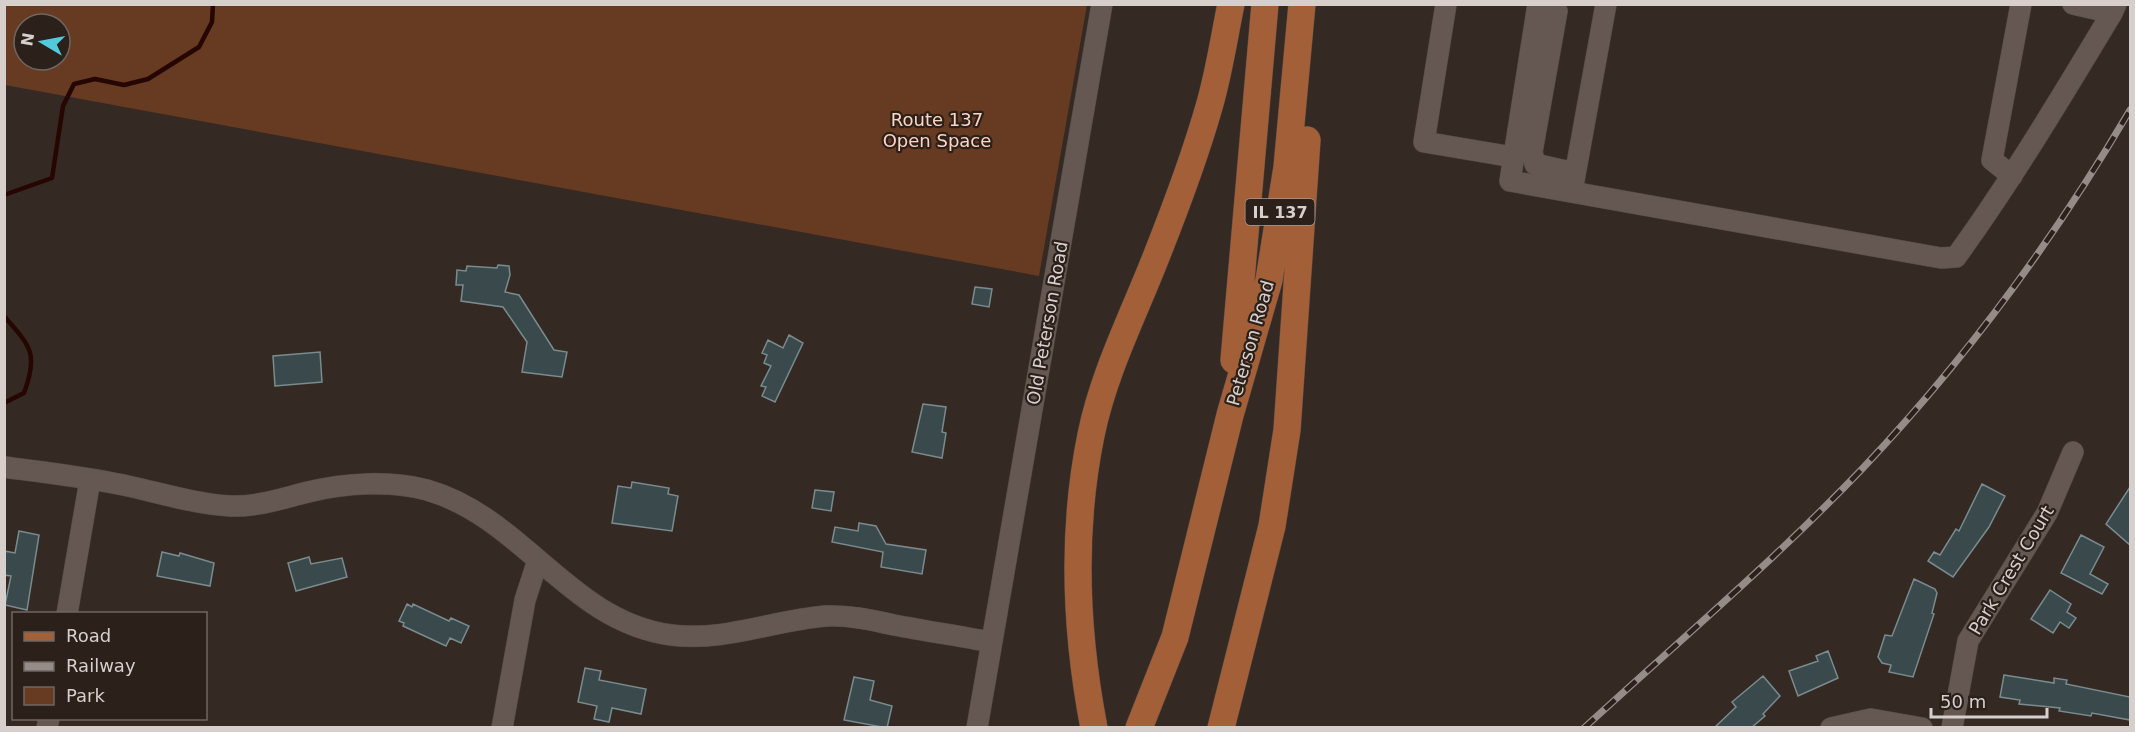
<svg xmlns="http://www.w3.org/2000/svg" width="2135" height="732" viewBox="0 0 2135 732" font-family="'DejaVu Sans',sans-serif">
<rect width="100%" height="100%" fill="#352924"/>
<!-- green -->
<path fill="#673a22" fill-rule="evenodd" d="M4 5 5 4 1087 5 1039 276 5 85ZM24 24H60V60H24Z"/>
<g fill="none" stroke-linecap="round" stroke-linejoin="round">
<!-- stream -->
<path stroke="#260600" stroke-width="4.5" d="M4 195 52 178 63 106 74 84 95 79 124 85 148 79 199 47 212 22 213 4
M4 316C30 346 39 353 24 393L4 403"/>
</g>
<!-- building -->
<path fill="#3a4a4c" stroke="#7a8b8e" stroke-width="1.5" d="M498 265 509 266 510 275 505 292 519 295 554 350 567 352 562 377 522 372 527 342 503 307 461 301 463 285H456L457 270 466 271 467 266 497 268Z
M975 287 992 289 989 307 972 304Z
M789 335 803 343 775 402 762 396 766 387 761 386 771 366 764 363 767 355 762 353 768 340 783 348Z
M320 352 322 382 275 386 273 356Z
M923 404 946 407 942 432 946 433 942 458 912 452Z
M632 482 669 488 668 494 678 496 672 531 612 523 618 486 631 488Z
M1982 484 2005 496 1989 527 1953 577 1928 561 1934 552 1940 555 1956 529 1959 531Z
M2130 487V545L2106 524Z
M815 490 834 492 831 511 812 508Z
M859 523 876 526 886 544 926 550 922 574 881 567 883 552 832 542 835 527 858 531Z
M19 531 39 535 27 610 5 605 11 576 4 575V551L15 553Z
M2081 535 2104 547 2090 574 2108 584 2102 594 2061 573Z
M162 552 179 556 180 553 214 563 210 586 157 576Z
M309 557 311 564 342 558 347 577 296 591 288 563Z
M1914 579 1935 589 1937 593 1932 613 1934 614 1913 677 1889 672 1891 665 1882 663 1878 657 1885 635 1892 636Z
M2050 590 2071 604 2067 612 2076 618 2069 628 2060 622 2053 633 2031 619Z
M407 604 412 607 413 604 449 621 451 618 469 626 461 643 450 638 446 646 403 626 404 623 399 621Z
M1828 651 1838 678 1798 696 1789 671 1818 661 1816 656Z
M585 668 601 671 599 680 646 689 641 714 612 708 609 722 594 719 597 706 578 702Z
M2004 675 2054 683V678L2067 680 2066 684 2130 697V720L2092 713 2091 716 2059 711 2060 708 2019 704 2020 700 2000 697Z
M1763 676 1780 696 1763 714 1765 716 1751 728H1714L1736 707 1732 702Z
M854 677 874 681 870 700 892 706 887 728 844 720Z"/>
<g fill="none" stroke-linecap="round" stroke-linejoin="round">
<!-- minor casing -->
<g stroke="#504742" stroke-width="22">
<path id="minor" d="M1446 4 1424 142 1513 157
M1538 4 1510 181 1941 258 1956 257C2013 178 2062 96 2112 13
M2073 4 2112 13 2116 4
M1557 11 1532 152 1535 164 1575 173
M2012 176 1992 160 2021 4
M1573 186 1606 4
M4 467C41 472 77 476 113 483 152 490 191 504 231 506 258 507 283 498 308 492 345 483 390 480 427 490 524 518 569 621 671 635 724 642 774 620 826 616 849 615 872 620 894 625 926 631 959 636 991 642
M67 614 90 480
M47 728 49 718
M502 728 525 600 538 560
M977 728 1102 4
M1831 728 1871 719 1922 728
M1952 728 1968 641 2047 513 2073 452"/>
</g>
<!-- major casing -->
<g stroke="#504742" stroke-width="28">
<path id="major" d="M1234 360 1265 4
M1094 728C1075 629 1071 533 1091 435 1104 371 1135 312 1158 252 1177 204 1195 156 1209 107 1219 73 1224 38 1231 4
M1139 728 1175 637 1230 415 1269 280 1287 167 1302 4
M1221 728 1272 526 1287 430 1307 140"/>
</g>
<!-- minor -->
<use href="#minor" stroke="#655751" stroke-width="21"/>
<!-- major -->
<use href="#major" stroke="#a35f38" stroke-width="27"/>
<!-- rail casing -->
<g stroke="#958b87" stroke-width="7">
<path id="rail" d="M1584 728C1678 642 1775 560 1863 468 1965 360 2055 238 2130 110"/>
</g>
<!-- rail -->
<use href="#rail" stroke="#2b201a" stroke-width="4.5" stroke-dasharray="14" stroke-linecap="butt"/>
</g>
<g text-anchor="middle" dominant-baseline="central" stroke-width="4.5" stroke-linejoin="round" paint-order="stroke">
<!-- shield labels -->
<rect fill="#2b201a" stroke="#a39a96" stroke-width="1.5" x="1245.5" y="199" width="69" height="26" rx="4.5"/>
<g font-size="16" font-weight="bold" fill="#d7cfcb">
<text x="1280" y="212">IL 137</text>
</g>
<!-- park labels -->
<g font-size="18" fill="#fdd4c1" stroke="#2b201a">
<text x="937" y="119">Route 137<tspan x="937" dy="21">Open Space</tspan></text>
</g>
<!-- street labels -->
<g font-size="18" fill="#d7cfcb" stroke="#2b201a">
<text transform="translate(1047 323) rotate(-80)">Old Peterson Road</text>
<text transform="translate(1250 343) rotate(-74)">Peterson Road</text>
<text transform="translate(2011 570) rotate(-59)">Park Crest Court</text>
</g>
</g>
<!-- border -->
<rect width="2135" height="732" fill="none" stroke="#d7cfcb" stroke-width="12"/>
<!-- legend -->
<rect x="12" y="612" width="195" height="108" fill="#2b201a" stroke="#706661" stroke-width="1.5"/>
<rect x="24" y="632" width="30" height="9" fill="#a35f38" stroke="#706661" stroke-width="1.5"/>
<text x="66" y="642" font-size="18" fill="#d7cfcb">Road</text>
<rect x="24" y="662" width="30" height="9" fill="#958b87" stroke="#706661" stroke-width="1.5"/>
<text x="66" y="672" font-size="18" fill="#d7cfcb">Railway</text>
<rect x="24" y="687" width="30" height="18" fill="#673a22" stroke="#706661" stroke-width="1.5"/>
<text x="66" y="702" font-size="18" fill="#d7cfcb">Park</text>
<!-- north arrow -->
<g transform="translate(42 42) rotate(280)"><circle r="28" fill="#2b201a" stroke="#706661" stroke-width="1.5"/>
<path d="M0-4.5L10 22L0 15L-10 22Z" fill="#53cadc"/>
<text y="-9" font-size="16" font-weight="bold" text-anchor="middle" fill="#d7cfcb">N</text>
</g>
<!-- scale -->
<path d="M1931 708v9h116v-9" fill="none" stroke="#d7cfcb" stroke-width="3"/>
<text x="1940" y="708" font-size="18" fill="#d7cfcb" stroke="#2b201a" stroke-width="4.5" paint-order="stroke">50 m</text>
</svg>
